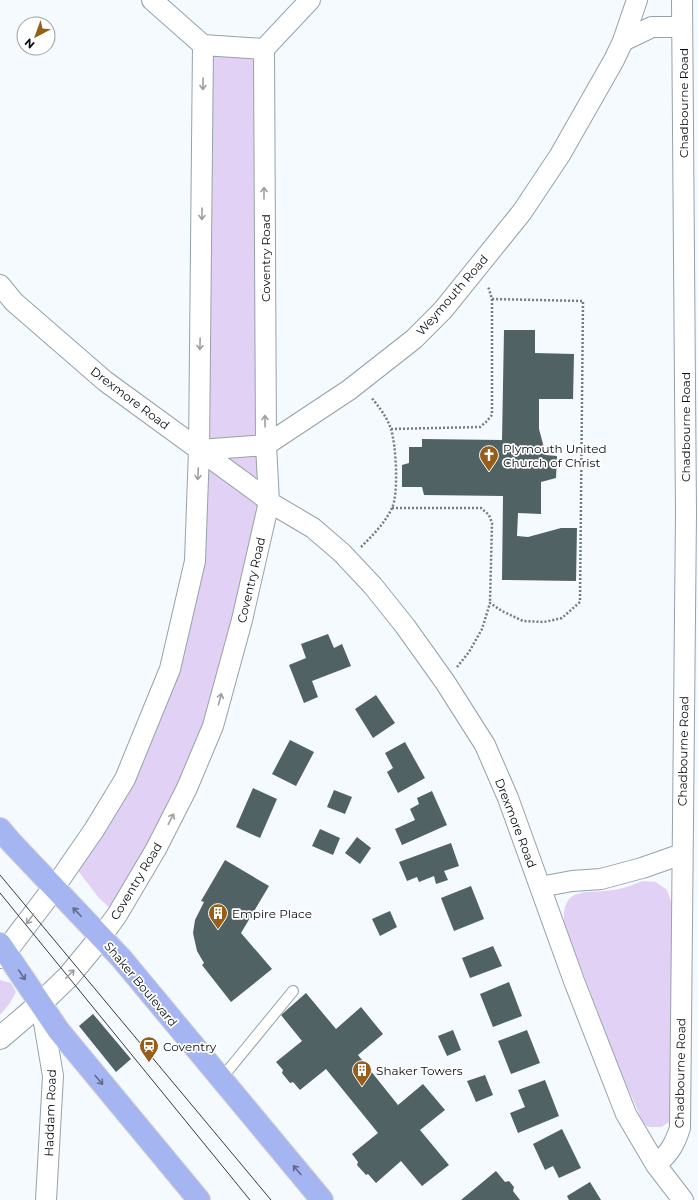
<svg xmlns="http://www.w3.org/2000/svg" width="698" height="1200" viewBox="0 0 698 1200" font-family="Montserrat,sans-serif">
<rect width="100%" height="100%" fill="#f4fafe"/>
<!-- green -->
<path fill="#e1d2f5" d="M203 45 264 49 268 500 213 726 117 915 99 898 79 872 76 855 125 779 195 561Z
M643 881 656 882 667 890 673 907 672 1109 670 1120 668 1123 661 1127H651L646 1126 643 1122 622 1075 564 924C561 885 587 894 613 890 624 889 634 884 643 881Z
M0 980 11 983 16 992 10 1003 0 1015Z"/>
<!-- building -->
<path fill="#516264" d="M504 330H535V353L574 354 573 399H539V429L546 455 557 456 556 478 541 482V514L518 513 517 536 528 537 561 528H577L576 581 502 580 503 496 424 495 422 487H402V465L409 463V447H422V439L502 440Z
M328 634 334 648 342 644 351 666 312 681 318 697 304 703 289 665 306 658 301 644Z
M376 695 395 723 373 738 355 709Z
M290 740 314 752 296 786 272 774Z
M405 742 425 778 398 793 387 772 393 768 385 753Z
M253 788 277 799 260 838 236 827Z
M334 790 352 797 345 814 327 807Z
M432 791 447 825 402 845 395 829 415 820 410 809 419 804 417 798Z
M320 829 340 838 333 855 312 846Z
M357 837 371 848 360 864 345 853Z
M451 843 459 866 444 871 448 880 436 884 434 876 419 882 417 877 407 881 399 862Z
M225 860 269 886 241 933 272 969 231 1002 202 965 204 963 197 951 193 933 195 920 204 902 201 901Z
M471 886 484 919 454 931 441 898Z
M390 911 397 927 380 936 372 919Z
M493 946 502 966 470 978 462 958Z
M509 982 522 1016 493 1027 480 994Z
M306 993 336 1029 361 1007 383 1034 358 1055 398 1105 423 1084 445 1110 420 1130 449 1165 422 1186 401 1161 376 1183 368 1174 366 1175 357 1165 358 1162 352 1154 378 1133 326 1069 300 1090 293 1082 290 1083 282 1073 283 1070 276 1062 302 1041 281 1015Z
M93 1014 131 1059 116 1072 79 1026Z
M453 1030 461 1050 447 1056 438 1036Z
M527 1030 540 1063 511 1074 498 1041Z
M485 1075 493 1095 476 1102 467 1081Z
M545 1080 559 1116 518 1133 510 1113 525 1107 518 1090Z
M562 1129 581 1168 559 1178 553 1166 545 1170 533 1144Z
M496 1171 505 1182 509 1181 514 1187 513 1191 520 1200H461Z
M590 1182 601 1200H569L567 1196Z"/>
<g fill="none" stroke-linecap="round" stroke-linejoin="round">
<!-- service casing -->
<g stroke="#95a2ab" stroke-width="12">
<path id="service" d="M221 1079 293 991"/>
</g>
<!-- minor casing -->
<g stroke="#95a2ab" stroke-width="22">
<path id="minor" d="M152 0 203 45
M623 41 652 27H682
M203 45 264 49 310 0
M0 285 14 302 105 381 268 500
M199 450 266 445 349 390 414 339 443 310 522 212 560 155 614 60 623 41 637 0
M269 502 313 528 342 553 373 586 405 626 445 682 485 745 508 798 574 981 626 1114 656 1165 683 1200
M540 887 572 881 601 879 642 868 682 854
M54 888 94 830 125 779 170 669 195 561 199 450 203 45
M101 937 117 915 156 849 187 788 213 726 242 620 269 502 266 445 264 49
M41 1005 53 1076 46 1200
M656 1165C670 1152 674 1146 680 1128L686 513 682 0"/>
</g>
<!-- tertiary casing -->
<g stroke="#95a2ab" stroke-width="24">
<path id="tertiary" d="M0 957 6 951 54 888
M0 1038 41 1003 68 977 101 937"/>
</g>
<!-- primary casing -->
<g stroke="#d3d4d4" stroke-width="24">
<path id="primary" d="M0 829 11 842 121 958 322 1200
M0 944 59 1031 199 1200"/>
</g>
<!-- path -->
<path stroke="#767b7e" stroke-width="2.5" stroke-dasharray="2 2" stroke-linecap="butt" d="M391 429 480 427 486 422 492 415V299L488 286
M392 508H481L489 515 492 523 490 603
M361 547C373 535 385 523 392 508 399 493 396 445 391 429 387 417 379 407 371 397
M457 667 469 652 482 629 490 603 502 611 523 621 544 622 562 618 580 602 583 301 492 299"/>
<!-- service -->
<use href="#service" stroke="#fff" stroke-width="10"/>
<!-- minor -->
<use href="#minor" stroke="#fff" stroke-width="20"/>
<!-- tertiary -->
<use href="#tertiary" stroke="#fff" stroke-width="22"/>
<!-- primary -->
<use href="#primary" stroke="#a5b5f1" stroke-width="22"/>
<!-- tram -->
<path stroke="#353a3d" stroke-width="1" d="M0 875 271 1200
M0 893 250 1200"/>
</g>
<!-- one-way arrows -->
<defs><path id="oneway-shaft" d="M-6 0H5M1.5-3L5.5 0L1.5 3" fill="none" stroke-width="1.6" stroke-linecap="round" stroke-linejoin="round"/></defs>
<g stroke="#9d9fa0">
<use href="#oneway-shaft" transform="translate(203 84) rotate(91)"/>
<use href="#oneway-shaft" transform="translate(264 193) rotate(-90)"/>
<use href="#oneway-shaft" transform="translate(202 214) rotate(91)"/>
<use href="#oneway-shaft" transform="translate(200 344) rotate(91)"/>
<use href="#oneway-shaft" transform="translate(265 421) rotate(-91)"/>
<use href="#oneway-shaft" transform="translate(198 474) rotate(93)"/>
<use href="#oneway-shaft" transform="translate(220 699) rotate(-75)"/>
<use href="#oneway-shaft" transform="translate(171 819) rotate(-63)"/>
<use href="#oneway-shaft" transform="translate(30 919) rotate(126)"/>
<use href="#oneway-shaft" transform="translate(70 974) rotate(-45)"/>
</g>
<g stroke="#5f6a8c">
<use href="#oneway-shaft" transform="translate(77 912) rotate(-134)"/>
<use href="#oneway-shaft" transform="translate(22 975) rotate(56)"/>
<use href="#oneway-shaft" transform="translate(99 1080) rotate(50)"/>
<use href="#oneway-shaft" transform="translate(297 1170) rotate(-130)"/>
</g>
<!-- icons -->
<defs>
<g id="church-pin" transform="scale(1)"><path d="M0 17L-7.5 6A9.5 9.5 0 1 1 7.5 6Z" fill="#965e19" stroke="#fff"/><path d="M-1.2-6h2.4v3.5h3.3v2.4h-3.3V6h-2.4V-.1h-3.3v-2.4h3.3Z" fill="#fff"/></g>
<g id="building-pin" transform="scale(1)"><path d="M0 17L-7.5 6A9.5 9.5 0 1 1 7.5 6Z" fill="#965e19" stroke="#fff"/><path d="M-4-6H4V6H1V3H-1V6H-4ZM-2.5-4.3h1.7v1.8h-1.7ZM.8-4.3h1.7v1.8H.8ZM-2.5-1h1.7V.8h-1.7ZM.8-1h1.7V.8H.8Z" fill="#fff"/></g>
<g id="station-pin" transform="scale(1)"><path d="M0 17L-7.5 6A9.5 9.5 0 1 1 7.5 6Z" fill="#965e19" stroke="#fff"/><path d="M-3-6H3Q5-6 5-4V2Q5 4 3 4L4.5 6H3L1.5 4h-3L-3 6H-4.5L-3 4Q-5 4-5 2V-4Q-5-6-3-6ZM-3.5-4v3h7v-3ZM-3.5 1v1.5H-2V1ZM2 1v1.5H3.5V1Z" fill="#fff"/></g>
</defs>
<g fill-rule="evenodd">
<use href="#church-pin" x="489" y="455"/>
<use href="#building-pin" x="218" y="913"/>
<use href="#station-pin" x="149" y="1046"/>
<use href="#building-pin" x="362" y="1070"/>
</g>
<g text-anchor="middle" dominant-baseline="central" stroke-width="3.5" stroke-linejoin="round" paint-order="stroke">
<!-- street labels -->
<g font-size="12" fill="#090e11" stroke="#fff">
<text transform="translate(683 103) rotate(-90)">Chadbourne Road</text>
<text transform="translate(265 258) rotate(-90)">Coventry Road</text>
<text transform="translate(452 295) rotate(-49)">Weymouth Road</text>
<text transform="translate(130 398) rotate(37)">Drexmore Road</text>
<text transform="translate(685 427) rotate(-90)">Chadbourne Road</text>
<text transform="translate(251 580) rotate(-77)">Coventry Road</text>
<text transform="translate(683 751) rotate(-89)">Chadbourne Road</text>
<text transform="translate(516 823) rotate(69)">Drexmore Road</text>
<text transform="translate(136 881) rotate(-59)">Coventry Road</text>
<text transform="translate(141 984) rotate(50)">Shaker Boulevard</text>
<text transform="translate(680 1073) rotate(-89)">Chadbourne Road</text>
<text transform="translate(50 1113) rotate(-88)">Haddam Road</text>
</g>
<!-- poi labels -->
<g font-size="12" fill="#090e11" stroke="#fff" text-anchor="start">
<text x="503" y="448">Plymouth United<tspan x="503" dy="14">Church of Christ</tspan></text>
<text x="232" y="913">Empire Place</text>
<text x="163" y="1046">Coventry</text>
<text x="376" y="1070">Shaker Towers</text>
</g>
</g>
<!-- north arrow -->
<g transform="translate(36 36) rotate(221)"><circle r="19" fill="#ffffff" stroke="#9d9fa0"/>
<path d="M0-3L7 15L0 10L-7 15Z" fill="#965e19"/>
<text y="-6" font-size="11" font-weight="bold" text-anchor="middle" fill="#090e11">N</text>
</g>
</svg>
